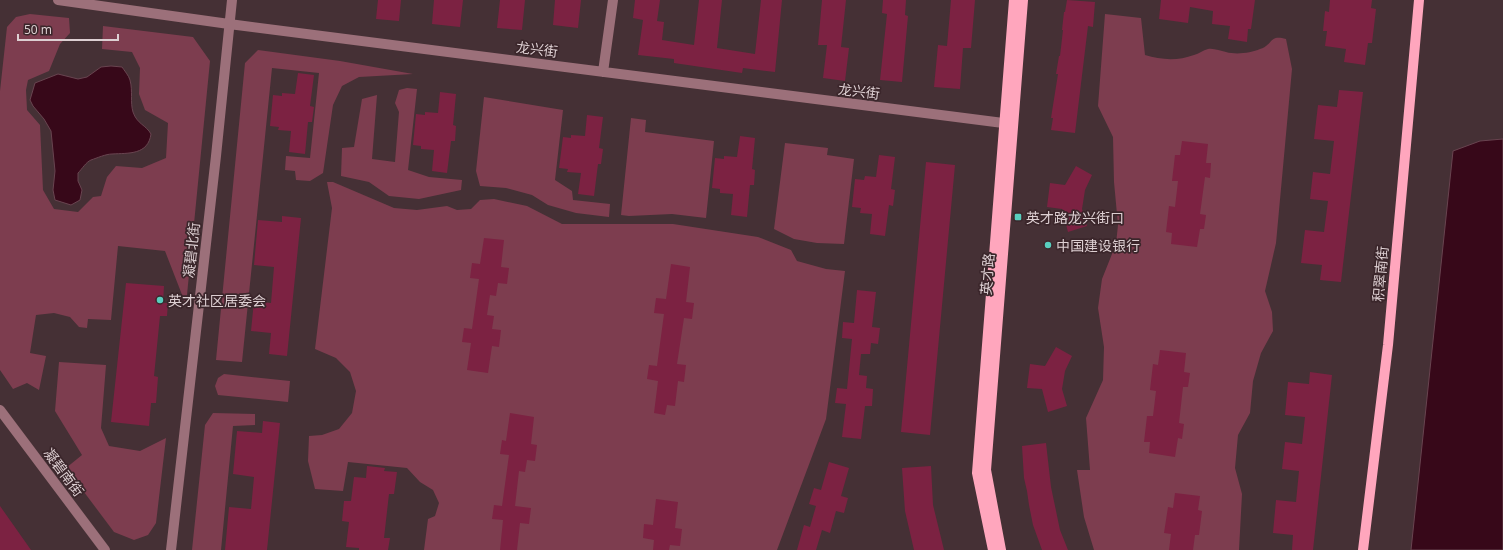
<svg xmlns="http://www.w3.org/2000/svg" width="1503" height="550" viewBox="0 0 1503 550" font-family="'Noto Sans','Noto Sans SC',sans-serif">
<rect width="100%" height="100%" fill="#453035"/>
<!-- green -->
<path fill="#7d3d4f" d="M30 14 69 18 70 33 60 44 49 71 28 80 26 90 27 110 40 125 43 190 54 209 78 212 93 197 101 196 107 177 116 166 142 168 166 158 168 123 145 110 139 94 140 68 132 52 102 49 103 26 193 37 210 61 186 305 165 251 118 246 111 320 88 319 87 328 79 327 70 317 54 313 36 315 30 353 46 356 39 390 27 383 13 389 0 370V91L7 27 16 17Z
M1105 14 1141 18 1145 55C1161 60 1178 61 1194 55 1199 54 1203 50 1208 49 1214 48 1220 51 1226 52 1236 55 1251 53 1260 49 1273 45 1269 34 1286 39L1292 69 1276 243 1265 291 1272 312 1273 331 1261 353 1253 381 1250 413 1238 435 1235 468 1242 494 1239 550H1094L1084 517 1077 470H1090L1086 418 1103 380 1104 347 1098 308 1102 279 1116 244 1118 225 1114 182 1113 137 1098 106Z
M258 50 340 61 413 74 359 77 342 86 333 105 323 173 310 181 296 180 295 171 285 170 286 156 310 158 319 73 272 68 242 362 216 360 245 63Z
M407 88 417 89 408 170 429 177 462 180 461 190 419 199 389 196 369 182 341 176 342 148 354 147 362 99 377 95 372 159 395 162 399 112 395 103 399 90Z
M484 97 563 110 555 180 572 191 573 200 610 204 609 217 576 213 548 205 532 195 506 188 480 186 476 171Z
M631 118 646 120 645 132 714 141 706 218 672 214 629 216 621 215Z
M785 143 828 148 827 155 854 159 844 244 817 243 794 239 774 229Z
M327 182H333L394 208 417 210 447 206 457 210 471 209 480 200 494 199 527 206 562 224H673L758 237 791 250 797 261 826 269 845 271 826 419 777 550H424L428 519 435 516 439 503 433 490 420 482 407 468 348 462 343 491 315 489 308 461 309 436 322 435 339 429 352 413 356 391 350 372 336 358 315 349 332 208Z
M59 362 106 365 101 428 109 446 140 451 166 438 156 523 148 535 134 540 114 532 66 468 82 455 55 411Z
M224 374 290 381 288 402 218 395 215 386 218 378Z
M213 413 255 414V425L233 426 221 550H192L205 425Z"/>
<!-- water -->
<path fill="#370819" stroke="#694450" d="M111 66 122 67C124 70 129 76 130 80 133 91 130 102 133 112 137 124 146 125 151 134 148 155 129 153 112 154 106 154 97 158 91 160 86 162 82 169 78 173V181L82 190 80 200 71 205 55 200 53 190 55 171 51 131 44 119 33 106 30 100 35 83 58 74 78 79 87 77 101 67Z
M1503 139V550H1411L1453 151 1480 141Z"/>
<!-- building -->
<path fill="#7c2242" d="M378 0H401L399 21 376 19Z
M434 0H463L460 27 432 24Z
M500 0H525L522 30 497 28Z
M555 0H581L578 28 553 25Z
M635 0H660L657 21 664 22 662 40 694 45 699 0H722L717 48 755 54 761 0H782L775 72 743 68 742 73 674 63V59L638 55 643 20 633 18Z
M822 0H846L841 47 849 48 845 81 823 78 827 45H818Z
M883 0H906L905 15 908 16 902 82 880 80 887 14 882 13Z
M951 0H975L971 48H963L960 89 934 87 938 45 947 46Z
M1067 0 1095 2 1093 27 1088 26 1075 133 1051 130 1053 118H1051L1058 74H1056L1059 56H1060L1063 30H1062L1064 12H1065Z
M1161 0H1255L1251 29H1248L1247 42 1228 39 1230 26 1212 24 1213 11 1190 7 1188 23 1159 19Z
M1330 0H1372L1371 8 1376 9 1372 43H1368L1365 65 1344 62 1346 49 1325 46 1327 31H1323L1325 11 1329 12Z
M298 73 314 75 310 106 314 107 312 122H308L305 154 289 152 291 131 278 130 279 127 270 126 273 95 282 96V93L295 94Z
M1339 90 1363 92 1341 282 1320 280 1322 265 1301 263 1305 230 1324 232 1328 201 1310 199 1313 172 1330 174 1334 141 1314 139 1318 105 1337 107Z
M440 92 456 94 453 125 456 126 455 141H451L447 173 432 171 434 150 421 149V146L413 145 416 114 425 115V112L438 113Z
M587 115 603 117 599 148 603 149 601 164H598L594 196 578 194 581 173 567 172 568 169 559 168 563 137 571 138V135L585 136Z
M740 136 755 138 752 169 755 170 754 185H750L747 217 731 215 733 194 720 193V189L712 188 715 158 724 159V156L737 157Z
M1182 141 1208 144 1206 163H1211L1210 178 1205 177 1200 214 1206 215 1204 229H1200L1197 247 1171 244 1172 233 1166 232 1169 206 1175 207 1178 181H1172L1175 155H1180Z
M879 155 895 157 891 189 895 190 893 206 889 205 885 236 870 234 872 214 860 213 861 208 852 207 855 179 864 180 865 176 876 177Z
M926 162 955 165 930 435 901 432Z
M1076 166 1092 175 1085 190 1082 209 1087 226 1068 232 1062 209 1047 207 1050 183 1065 185Z
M282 216 301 218 287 356 269 354 271 333 251 331 254 301 271 303 274 267 254 265 258 220 282 222Z
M484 238 504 240 501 267 509 268 507 284 498 283 496 296 490 295 487 315 494 316 492 329 501 330 499 347 492 346 488 373 467 370 471 343 462 342 464 328 472 329 479 279 470 278 472 263 480 264Z
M671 264 690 267 686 302 694 303 692 319 684 318 677 364 686 365 684 382 678 381 675 406 667 405 665 415 654 413 658 381 647 379 649 365 657 366 664 314 654 313 656 298 666 299Z
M126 283 164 286 163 303H168L167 316H160L154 376 158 377 156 403H151L149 426 111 422Z
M857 290 876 292 872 327 880 328 878 344 871 343 870 354H861L859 375 867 376 866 388 873 389 872 406H865L861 439 842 437 846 404 835 403 837 388 847 389 852 339 842 338 843 322 854 323Z
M1056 347 1072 356 1065 371 1062 389 1067 406 1048 412 1042 389 1027 388 1030 364 1045 366Z
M1160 350 1186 353 1184 372 1190 373 1188 387H1183L1179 423 1184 424 1182 439 1178 438 1175 457 1149 453 1150 442H1144L1147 416H1153L1156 391 1150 390 1153 364 1158 365Z
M1310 372 1332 375 1313 550H1292L1293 535 1273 533 1276 500 1296 502 1299 471 1282 469 1285 442 1302 444 1305 417 1285 415 1288 382 1309 384Z
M510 413 534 417 531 444 537 445 535 461 527 460 525 472 519 471 515 506 531 508 529 524 520 523 517 550H500L503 520 492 519 494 505 502 506 509 455 500 454 502 440 506 441Z
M263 421 280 423 267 550H225L229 507 251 509 254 477 233 474 237 431 262 433Z
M1046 443 1051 487 1060 530 1068 550H1042L1033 525 1029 505 1027 491 1024 478 1022 446Z
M829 462 849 468 841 496 848 498 844 513 836 511 830 533 822 530 816 550H797L804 525 810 527 816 506 809 504 814 488 821 490Z
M367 466 385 468 384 471 397 472 394 494H389L384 538H390L388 550H359V548L346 547 349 522 342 521 344 501H351L354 477 366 478Z
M931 466 933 505 944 550H914L905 511 902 468Z
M1175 493 1200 496 1198 510 1202 511 1199 535H1195L1193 550H1169L1171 534 1164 533 1168 507 1173 508Z
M656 499 678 502 675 528 682 529 680 546 670 545 669 550H653L654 540 643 538 644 524 653 525Z
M0 506 31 550H0Z"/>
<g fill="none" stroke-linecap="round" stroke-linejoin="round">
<!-- minor -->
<path stroke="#9c707a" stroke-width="10" d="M58 0 229 24 1011 124
M603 72 613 0
M0 410 105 550
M171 550 216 156 232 0"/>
<!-- major -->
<path stroke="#ffa6bd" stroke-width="10" d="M993 550 977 473 1014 0
M1001 550 986 470 1023 0
M1363 550 1388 345 1419 0"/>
</g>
<!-- markers -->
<g fill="#59cebe" stroke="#3b262b" stroke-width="1.5">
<rect x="1014" y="213" width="8" height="8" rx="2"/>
<circle cx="1048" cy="245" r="4"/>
<circle cx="160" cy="300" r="4"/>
</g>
<g text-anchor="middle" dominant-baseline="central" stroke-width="3.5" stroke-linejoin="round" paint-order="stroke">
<!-- street labels -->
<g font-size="14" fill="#ddcfd2" stroke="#3b262b">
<text transform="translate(537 49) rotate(7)">龙兴街</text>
<text transform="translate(859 91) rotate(7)">龙兴街</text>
<text transform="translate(191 250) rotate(-84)">凝碧北街</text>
<text transform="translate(987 274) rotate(-85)">英才路</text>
<text transform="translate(1380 274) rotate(-85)">积翠南街</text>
<text transform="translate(64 472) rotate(53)">凝碧南街</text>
</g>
<!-- poi labels -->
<g font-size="14" fill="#ddcfd2" stroke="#3b262b" text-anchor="start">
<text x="1026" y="217">英才路龙兴街口</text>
<text x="1056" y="245">中国建设银行</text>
<text x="168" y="300">英才社区居委会</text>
</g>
</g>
<!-- scale -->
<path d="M18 34v6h100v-6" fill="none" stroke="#ddcfd2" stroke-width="2"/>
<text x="24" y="34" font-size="12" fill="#ddcfd2" stroke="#3b262b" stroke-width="3" paint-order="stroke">50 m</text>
</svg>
